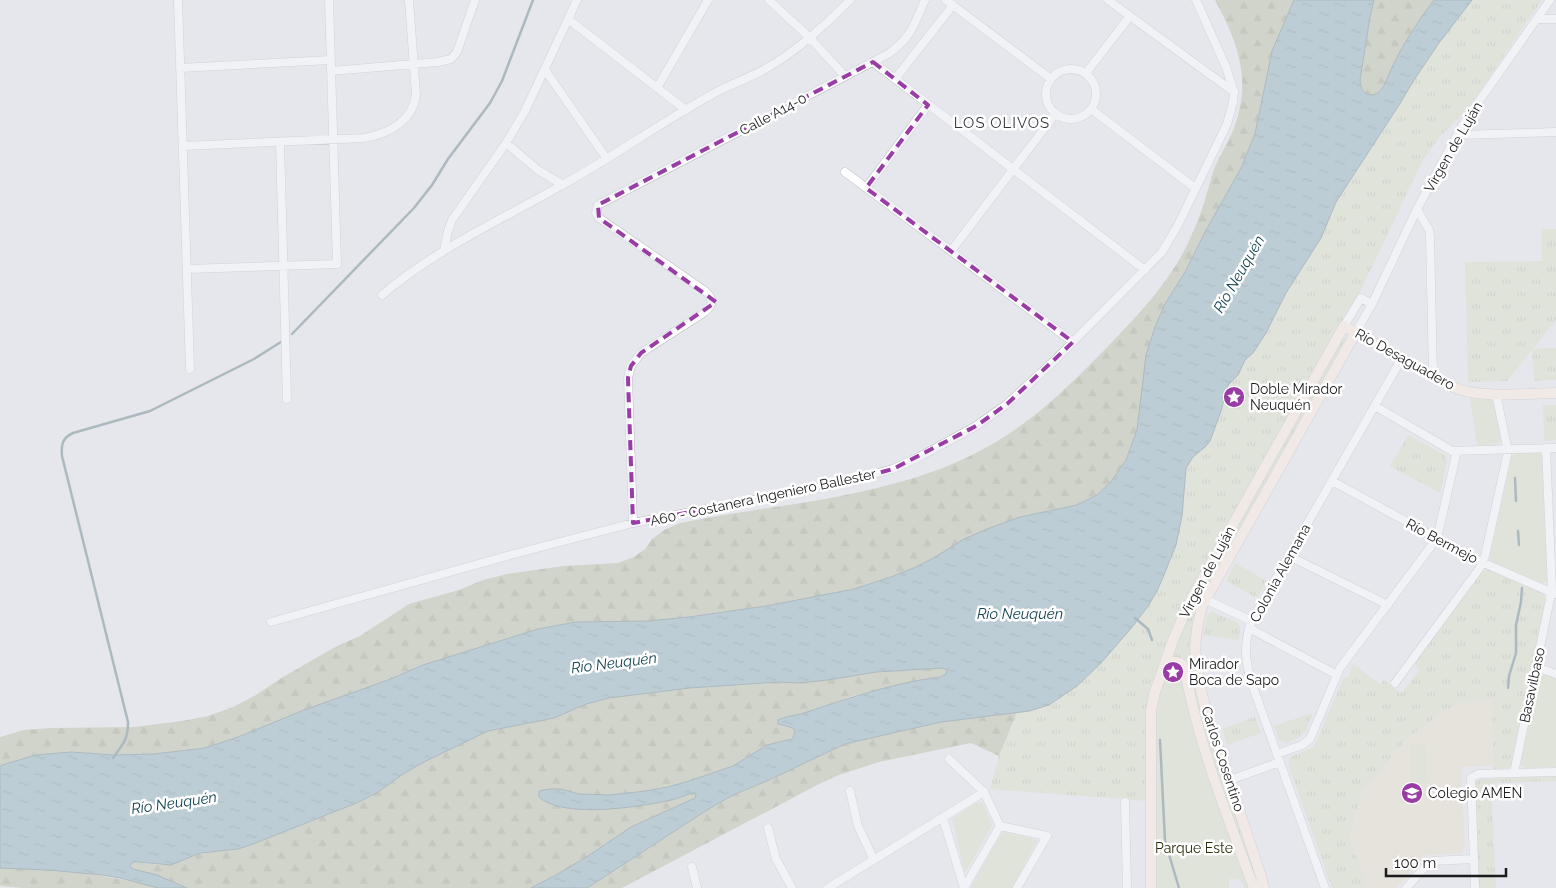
<svg xmlns="http://www.w3.org/2000/svg" width="1556" height="888" viewBox="0 0 1556 888" font-family="Raleway,sans-serif">
<defs>
<pattern id="grass-tufts" width="24" height="20" patternUnits="userSpaceOnUse" patternTransform="scale(1.25)"><rect width="24" height="20" fill="#d9ddc4"/><path d="M3 7l-1-3M5 7V3M7 7l1-3M15 17l-1-3M17 17v-4M19 17l1-3" fill="none" stroke="#babda8"/></pattern>
<pattern id="forest-firs" width="22" height="20" patternUnits="userSpaceOnUse" patternTransform="scale(1.25)"><rect width="22" height="20" fill="#b8bd9f"/><path d="M5 1l3.5 6h-7zM16 11l3.5 6h-7z" fill="#9ea288"/></pattern>
<pattern id="water-ripples" width="26" height="14" patternUnits="userSpaceOnUse" patternTransform="scale(1.25)"><rect width="26" height="14" fill="#8badb8"/><path d="M2 4q2-2 4 0t4 0M15 11q2-2 4 0t4 0" fill="none" stroke="#718c95"/></pattern>
</defs>
<rect width="100%" height="100%" fill="#e6e7ed"/>
<!-- education -->
<path fill="#e7ddc8" d="M1491 698 1493 766 1461 767 1465 847 1460 853 1427 855 1396 888H1364L1366 882 1349 836 1363 791 1406 740 1445 710 1456 705Z"/>
<!-- grass -->
<path fill="url(#grass-tufts)" d="M1472 0H1542L1469 107 1437 140 1422 162 1358 296 1180 612 1170 637 1147 703V801L990 789 999 756 1017 712 1029 711 1101 663 1148 606 1157 591 1170 562 1182 516 1186 468 1193 457 1205 447 1213 432 1224 401 1228 385 1238 375 1245 360 1253 353 1286 293 1321 238 1336 202 1399 105 1414 80 1439 43Z
M1541 229H1556V320L1533 349 1556 348V380L1534 381 1532 350 1507 381 1468 382 1465 262 1542 261Z
M1342 338H1345L1346 340 1207 588H1206L1204 586Z
M1543 405H1556V440L1544 441Z
M1408 435 1445 455 1447 462 1440 493 1390 466Z
M1235 563 1267 581 1257 598 1226 581Z
M1488 569 1542 593 1546 598 1511 766 1508 769H1493L1491 698 1456 705 1445 710 1406 740 1363 791 1349 836 1366 882 1364 888H1332L1288 764 1290 757 1314 747 1343 679 1348 677 1353 664 1380 684 1384 680 1401 693 1420 670 1415 665V661L1481 572Z
M1194 607 1196 610 1190 649 1195 680 1255 869 1259 888H1257L1178 659 1171 657 1192 608Z
M1212 612 1237 622 1240 627 1239 640 1203 635 1207 615Z
M1309 714 1312 715C1305 734 1305 736 1286 743L1279 740 1274 726Z
M1255 717 1261 733 1227 745 1222 729Z
M1556 776V781L1494 783 1491 785 1496 888H1479L1475 784 1477 781 1482 779Z"/>
<!-- forest -->
<path fill="url(#forest-firs)" d="M1215 0H1294L1272 51 1255 134 1241 168 1205 232 1185 272 1165 304 1155 327 1137 430 1126 460 1111 482 1097 495 1077 505 1020 517 916 567 888 578 854 589 766 606 689 617 648 621 576 622 538 629 423 665 388 680 304 710 238 737 205 748 154 754 114 755 71 752 36 755 0 766V737L24 730 51 728 134 727 182 721 208 716 233 707 256 695 283 677 337 646 360 636 409 604 459 590 483 580 507 574 564 566 618 563 634 557 645 549 652 539 664 530 680 523C747 509 816 504 881 487 927 476 974 458 1013 431 1050 406 1082 373 1113 341 1139 314 1165 286 1183 253 1191 238 1202 212 1206 196 1208 190 1210 182 1212 175 1217 159 1228 144 1234 128 1252 80 1238 43 1215 0Z
M1374 0H1434C1416 24 1401 47 1389 74 1385 83 1383 92 1373 95 1363 95 1361 89 1360 80L1370 17Z
M943 668 947 670V673L940 677 928 679 853 696 802 714 781 718 782 726 793 728 795 731 794 736 791 738 755 752 733 766 686 782 646 791 609 795H592L579 794 561 789 582 809C620 807 657 806 693 793L697 795C688 805 667 811 655 816 631 826 610 841 588 856 570 868 550 878 531 888H187L157 875 133 869 130 865 133 862 162 865 179 862 200 853 238 849 253 844 359 802 378 792 406 772 426 761 488 731 554 718 586 704 609 698 690 688 778 682 798 683 876 672Z
M1017 712 999 756 971 743 879 762 839 775 821 783 622 888H587L707 810 733 795 769 780 845 744 941 722Z
M0 868C53 868 107 874 158 888H23L0 886Z"/>
<!-- green -->
<path fill="#d9ddc4" d="M1470 398 1490 399 1493 401 1501 436V441L1498 444 1477 446Z
M1537 452 1542 455 1543 458 1548 578 1546 582 1542 583 1492 562 1489 558 1512 456 1517 453Z
M1178 666 1251 888H1244L1242 882 1237 879H1229V888H1155L1154 711 1168 668Z
M1543 674 1556 678V767L1526 768 1522 766 1520 760 1540 677Z
M1426 745 1427 783H1411L1410 745Z
M976 803H982L984 806 992 825 966 872 964 870 952 819Z
M1004 832 1038 840 1012 888H970L1002 833Z"/>
<!-- water -->
<path fill="url(#water-ripples)" stroke="#69818a" d="M1294 0H1374L1370 17 1360 80C1361 89 1363 95 1373 95 1383 92 1385 83 1389 74 1401 47 1416 24 1434 0H1472L1439 43 1414 80 1399 105 1336 202 1321 238 1286 293 1266 333 1253 353 1245 360 1238 375 1228 385 1221 411 1210 441 1205 447 1193 457 1186 468 1182 516 1176 545 1164 575 1157 591 1148 606 1133 626 1101 663 1077 686 1049 705 1029 711 941 722 845 744 769 780 733 795 707 810 587 888H531L556 875 588 856 631 827 695 798 696 794C689 792 679 799 671 800 641 807 562 819 539 797V791L550 789H561L579 794 609 795 646 791 667 787 686 782 733 766 767 745 791 739 794 736 795 731 793 728 778 724V720C785 716 795 716 804 713 849 698 893 683 940 677L946 674 947 670 943 668 876 672 828 680 798 683 778 682 690 688 609 698 586 704 554 718 488 731 426 761 406 772 378 792 359 802 253 844 238 849 200 853 171 865 138 862H133L130 865 131 867 133 869 157 875 187 888H158L120 878 102 875 49 870 0 868V766L2 765 36 755 71 752 114 755 154 754 205 748 238 737 304 710 388 680 423 665 538 629 576 622 648 621 689 617 766 606 854 589 888 578 916 567 937 556 964 539 987 529 1020 517 1077 505 1097 495 1111 482 1126 460 1137 430 1146 355 1155 327 1165 304 1185 272 1205 232 1241 168 1255 134 1272 51Z"/>
<g fill="none" stroke-linecap="round" stroke-linejoin="round">
<!-- stream -->
<path stroke="#69818a" stroke-width="2.5" d="M292 334 414 208 432 185 448 159 490 103 502 81 533 0
M1515 478 1516 501
M1518 531 1519 545
M1135 618 1148 629 1152 640
M1508 688 1509 676 1516 653V625L1521 602 1522 588
M1160 740 1165 841 1179 888
M113 758C123 744 128 740 128 722L62 456C61 445 62 438 73 433L150 411 254 359 284 340"/>
<!-- street casing -->
<g stroke="#b9b9c0" stroke-width="9">
<path id="street" d="M178 0 190 369
M769 0 809 37 845 76
M946 0 1051 79
M1108 0 1234 92
M568 19 686 110
M1537 19H1556
M873 62 1145 270
M180 68 331 60
M1046 94a25 25 0 1 1 50 0a25 25 0 1 1-50 0Z
M545 70 607 159
M331 71 438 62 451 59 457 52 475 0
M1086 73 1130 16
M895 79 953 5
M657 88 708 0
M1091 109 1195 188
M1458 135 1556 132
M280 142 287 399
M506 143 538 170 563 185
M183 146 364 138C388 134 413 121 416 95L409 0
M845 172 1073 342
M866 188 928 105
M1417 209 1429 230 1430 236 1433 375
M444 250 448 231 452 220 506 143 525 111 577 0
M951 251 1056 113
M187 269 337 264 329 0
M382 295C436 249 501 220 562 185 613 157 660 123 711 95 728 85 748 79 765 69 794 53 827 24 850 0
M1344 326 1361 298 1372 304
M1356 332 1372 304 1417 209 1463 124 1550 0
M1375 406 1452 451 1556 448
M1332 481 1477 560 1555 594
M633 523 628 378 631 366 641 353 702 314C712 306 716 301 705 291L599 218 596 213 598 205 888 54C911 38 914 25 925 0
M1289 556 1388 605
M1194 594 1252 621
M271 622 514 554 633 523 833 485 893 469 919 457 976 426 1007 404 1056 359 1162 252 1178 225 1227 124 1233 102 1234 92 1226 67 1196 0
M1249 628 1337 675
M1536 667 1556 674
M1395 683 1479 569 1485 556 1508 451 1496 394
M1277 754 1302 745 1310 739 1340 668 1435 541 1438 534 1457 451
M949 759 984 792 1000 826 1047 836 1017 888
M1514 773 1552 589 1546 448
M1230 780 1280 762
M850 791 858 826 874 860
M1125 802 1127 888
M943 818 964 888
M768 828 776 859 792 888
M692 867 697 888
M828 888 984 792
M964 888 1000 826
M1325 888 1253 687C1245 663 1242 640 1254 617L1402 358
M1406 888 1428 864 1432 861 1473 859
M1475 888 1471 778 1478 774 1556 772"/>
</g>
<!-- secondary casing -->
<g stroke="#b9b9c0" stroke-width="11">
<path id="secondary" d="M1163 670C1167 664 1175 659 1182 664 1185 666 1192 708 1195 715 1210 774 1233 831 1254 888
M1151 888V711L1154 695 1173 640 1190 601 1344 326 1453 387C1478 399 1527 393 1556 393
M1264 888 1260 873 1205 707 1199 682 1195 648 1197 629 1202 606 1356 332"/>
</g>
<!-- street -->
<use href="#street" stroke="#fff" stroke-width="8"/>
<!-- secondary -->
<use href="#secondary" stroke="#feecde" stroke-width="10"/>
</g>
<!-- marked area -->
<path d="M0 0H1556V888H0ZM873 62 928 105 866 188 1073 342 1007 404 976 426 893 469 833 485 633 523 628 378 631 366 641 353 716 302 599 218 598 205Z" fill="#e6e7ed" fill-opacity=".55" fill-rule="evenodd"/>
<path fill="none" stroke="#993ca5" stroke-width="4" stroke-dasharray="10 6" stroke-linejoin="round" d="M873 62 928 105 866 188 1073 342 1007 404 976 426 893 469 833 485 633 523 628 378 631 366 641 353 716 302 599 218 598 205Z"/>
<!-- icons -->
<defs>
<g id="sight-disc" transform="scale(1.125)"><circle r="9.5" fill="#993ca5" stroke="#fff"/><path d="M0-6L1.8-2.2L6-1.7L2.9 1.2L3.7 5.4L0 3.3L-3.7 5.4L-2.9 1.2L-6-1.7L-1.8-2.2Z" fill="#fff"/></g>
<g id="school-disc" transform="scale(1.125)"><circle r="9.5" fill="#993ca5" stroke="#fff"/><path d="M0-5L7-2L0 1L-7-2ZM-4 1L0 2.5L4 1V4Q0 6-4 4Z" fill="#fff"/></g>
</defs>
<g fill-rule="evenodd">
<use href="#sight-disc" x="1234" y="397"/>
<use href="#sight-disc" x="1173" y="672"/>
<use href="#school-disc" x="1412" y="793"/>
</g>
<g text-anchor="middle" dominant-baseline="central" stroke-width="5" stroke-linejoin="round" paint-order="stroke">
<!-- street labels -->
<g font-size="14" fill="#1b1b1d" stroke="#fff">
<text transform="translate(773 114) rotate(-28)">Calle A14-0</text>
<text transform="translate(1453 147) rotate(-60)">Virgen de Luján</text>
<text transform="translate(1405 359) rotate(29)">Río Desaguadero</text>
<text transform="translate(763 497) rotate(-12)">A60 - Costanera Ingeniero Ballester</text>
<text transform="translate(1442 541) rotate(28)">Río Bermejo</text>
<text transform="translate(1207 572) rotate(-62)">Virgen de Luján</text>
<text transform="translate(1280 573) rotate(-61)">Colonia Alemana</text>
<text transform="translate(1532 685) rotate(-78)">Basavilbaso</text>
<text transform="translate(1223 759) rotate(72)">Carlos Cosentino</text>
</g>
<!-- poi labels -->
<g font-size="14" fill="#1b1b1d" stroke="#fff" text-anchor="start">
<text x="1250" y="389">Doble Mirador<tspan x="1250" dy="16">Neuquén</tspan></text>
<text x="1189" y="664">Mirador<tspan x="1189" dy="16">Boca de Sapo</tspan></text>
<text x="1428" y="793">Colegio AMEN</text>
</g>
<!-- park labels -->
<g font-size="14" fill="#292c06" stroke="#fff">
<text x="1194" y="848">Parque Este</text>
</g>
<!-- neighbourhood labels -->
<g font-size="15" letter-spacing="1" fill="#37383d" stroke="#fff">
<text x="1002" y="123">LOS OLIVOS</text>
</g>
<!-- water labels -->
<g font-size="15" font-style="italic" fill="#134452" stroke="#fff">
<text transform="translate(1239 274) rotate(-60)">Río Neuquén</text>
<text x="1020" y="614">Río Neuquén</text>
<text transform="translate(614 663) rotate(-7)">Río Neuquén</text>
<text transform="translate(174 803) rotate(-8)">Río Neuquén</text>
</g>
</g>
<!-- scale -->
<path d="M1386 868v8h120v-8" fill="none" stroke="#1b1b1d" stroke-width="2.5"/>
<text x="1394" y="868" font-size="15" fill="#1b1b1d" stroke="#ffffff" stroke-width="4" paint-order="stroke">100 m</text>
</svg>
